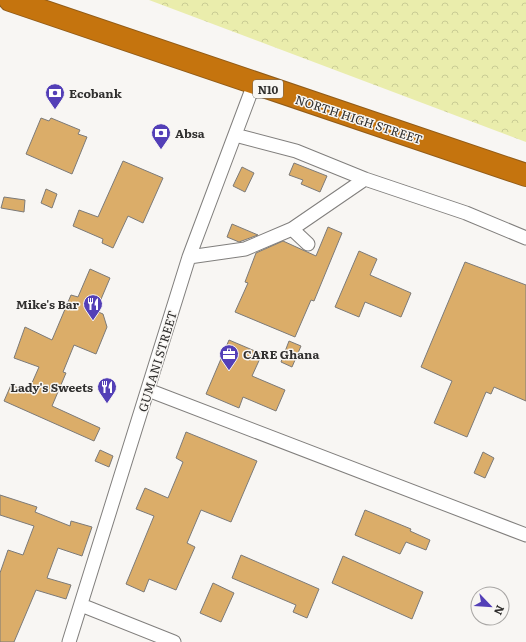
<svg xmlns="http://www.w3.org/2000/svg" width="526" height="642" viewBox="0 0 526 642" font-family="Literata,serif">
<defs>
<pattern id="forest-crowns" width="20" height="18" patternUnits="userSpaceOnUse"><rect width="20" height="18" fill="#eaedac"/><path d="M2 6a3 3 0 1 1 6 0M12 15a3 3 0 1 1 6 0" fill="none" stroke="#c9cc94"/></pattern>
</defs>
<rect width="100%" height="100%" fill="#f8f6f3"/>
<!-- forest -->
<path fill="url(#forest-crowns)" d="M149 0H526V142Z"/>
<!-- building -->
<path fill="#dbad69" stroke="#7c7a78" d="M41 118 49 121 51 118 80 130 78 134 87 137 72 174 26 154Z
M123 161 163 178 143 223 128 216 113 248 102 243 103 239 73 226 79 210 98 217Z
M294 163 327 176 320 192 301 184 303 180 289 175Z
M242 167 254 173 245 192 233 186Z
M46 189 57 194 52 208 41 203Z
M4 197 25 200 24 212 1 208Z
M232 224 258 235 239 242 227 237Z
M328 227 342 233 314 301 311 300 295 337 235 312 248 283 245 282 256 253 283 241 316 256Z
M359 251 377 259 370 275 411 293 401 317 365 302 359 317 335 307Z
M465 262 526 285V401L494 387 491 394 486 392 467 437 434 423 452 381 421 367Z
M90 269 110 278 96 311 103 314 107 327 96 354 74 345 63 372 66 373 52 406 100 428 94 441 4 401 11 385 28 392 39 367 14 358 25 327 52 340 71 295 78 297Z
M229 340 262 354 252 376 285 390 276 411 243 397 239 408 206 394Z
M289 341 301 346 292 367 281 362Z
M186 432 257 461 231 522 201 510 187 543 195 547 176 590 149 579 144 592 126 584 154 516 136 509 145 488 168 498 183 462 176 458Z
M100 450 113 456 109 467 95 461Z
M483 452 494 458 485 478 474 473Z
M0 495 37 507 35 512 70 526 71 521 92 527 82 556 58 548 47 578 71 585 66 599 36 590 14 642H0V573L8 550 23 555 34 526 0 515Z
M365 510 411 529 410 531 430 540 426 550 406 542 400 554 355 535Z
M241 555 319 589 307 618 293 612 296 605 232 578Z
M343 556 423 592 412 619 332 583Z
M213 583 234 593 221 622 200 613Z"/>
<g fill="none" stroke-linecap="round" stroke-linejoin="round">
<!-- street casing -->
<g stroke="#817f7d" stroke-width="15">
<path id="street" d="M235 135 296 151 365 179
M292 229 308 244
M189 257 245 249 292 229 365 179 466 213 526 238
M148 390 526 535
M81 605 174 642
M69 642 189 257 254 84"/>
</g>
<!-- highway casing -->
<g stroke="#915c19" stroke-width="24">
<path id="highway" d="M10 0 526 175"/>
</g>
<!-- street -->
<use href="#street" stroke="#fff" stroke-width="13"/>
<!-- highway -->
<use href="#highway" stroke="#c5740e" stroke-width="22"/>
</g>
<!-- icons -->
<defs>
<g id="bank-pin" transform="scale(1)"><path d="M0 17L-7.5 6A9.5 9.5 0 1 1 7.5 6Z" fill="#533fb7" stroke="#f8f6f3"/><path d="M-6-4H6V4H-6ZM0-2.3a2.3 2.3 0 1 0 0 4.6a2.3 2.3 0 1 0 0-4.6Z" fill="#fff"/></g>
<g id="restaurant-pin" transform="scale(1)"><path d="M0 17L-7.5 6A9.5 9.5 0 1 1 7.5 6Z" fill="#533fb7" stroke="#f8f6f3"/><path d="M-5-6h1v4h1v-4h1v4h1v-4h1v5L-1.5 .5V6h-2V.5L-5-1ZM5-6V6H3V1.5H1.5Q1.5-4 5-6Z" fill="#fff"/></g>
<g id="office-pin" transform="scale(1)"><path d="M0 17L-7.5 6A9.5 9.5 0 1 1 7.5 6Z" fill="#533fb7" stroke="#f8f6f3"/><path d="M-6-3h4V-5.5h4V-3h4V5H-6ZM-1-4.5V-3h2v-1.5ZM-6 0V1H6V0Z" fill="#fff"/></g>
</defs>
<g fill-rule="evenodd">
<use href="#bank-pin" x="55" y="93"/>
<use href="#bank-pin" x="161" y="133"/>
<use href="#restaurant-pin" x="93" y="304"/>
<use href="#office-pin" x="229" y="354"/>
<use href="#restaurant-pin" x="107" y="387"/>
</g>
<g text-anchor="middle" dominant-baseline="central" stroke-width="3" stroke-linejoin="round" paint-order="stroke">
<!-- shield labels -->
<rect fill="#f8f6f3" stroke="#6c6b69" stroke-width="1" x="253" y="80" width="30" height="18" rx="3"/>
<g font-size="11" font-weight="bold" fill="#302f2e">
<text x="268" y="89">N10</text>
</g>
<!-- poi labels -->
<g font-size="12" font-weight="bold" fill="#302f2e" stroke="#f8f6f3" text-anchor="start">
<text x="69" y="93">Ecobank</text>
<text x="175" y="133">Absa</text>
<text x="79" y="304" text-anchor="end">Mike's Bar</text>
<text x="243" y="354">CARE Ghana</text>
<text x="93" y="387" text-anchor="end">Lady's Sweets</text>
</g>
<!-- street labels -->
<g font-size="12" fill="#302f2e" stroke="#f8f6f3">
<text transform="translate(359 119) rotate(18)">NORTH HIGH STREET</text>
<text transform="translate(157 361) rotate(-73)">GUMANI STREET</text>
</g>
</g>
<!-- north arrow -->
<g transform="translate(490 606) rotate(115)"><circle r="19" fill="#f8f6f3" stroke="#a8a6a4"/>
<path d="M0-3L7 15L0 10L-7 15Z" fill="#533fb7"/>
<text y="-6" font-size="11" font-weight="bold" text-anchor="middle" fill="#302f2e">N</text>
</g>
</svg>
